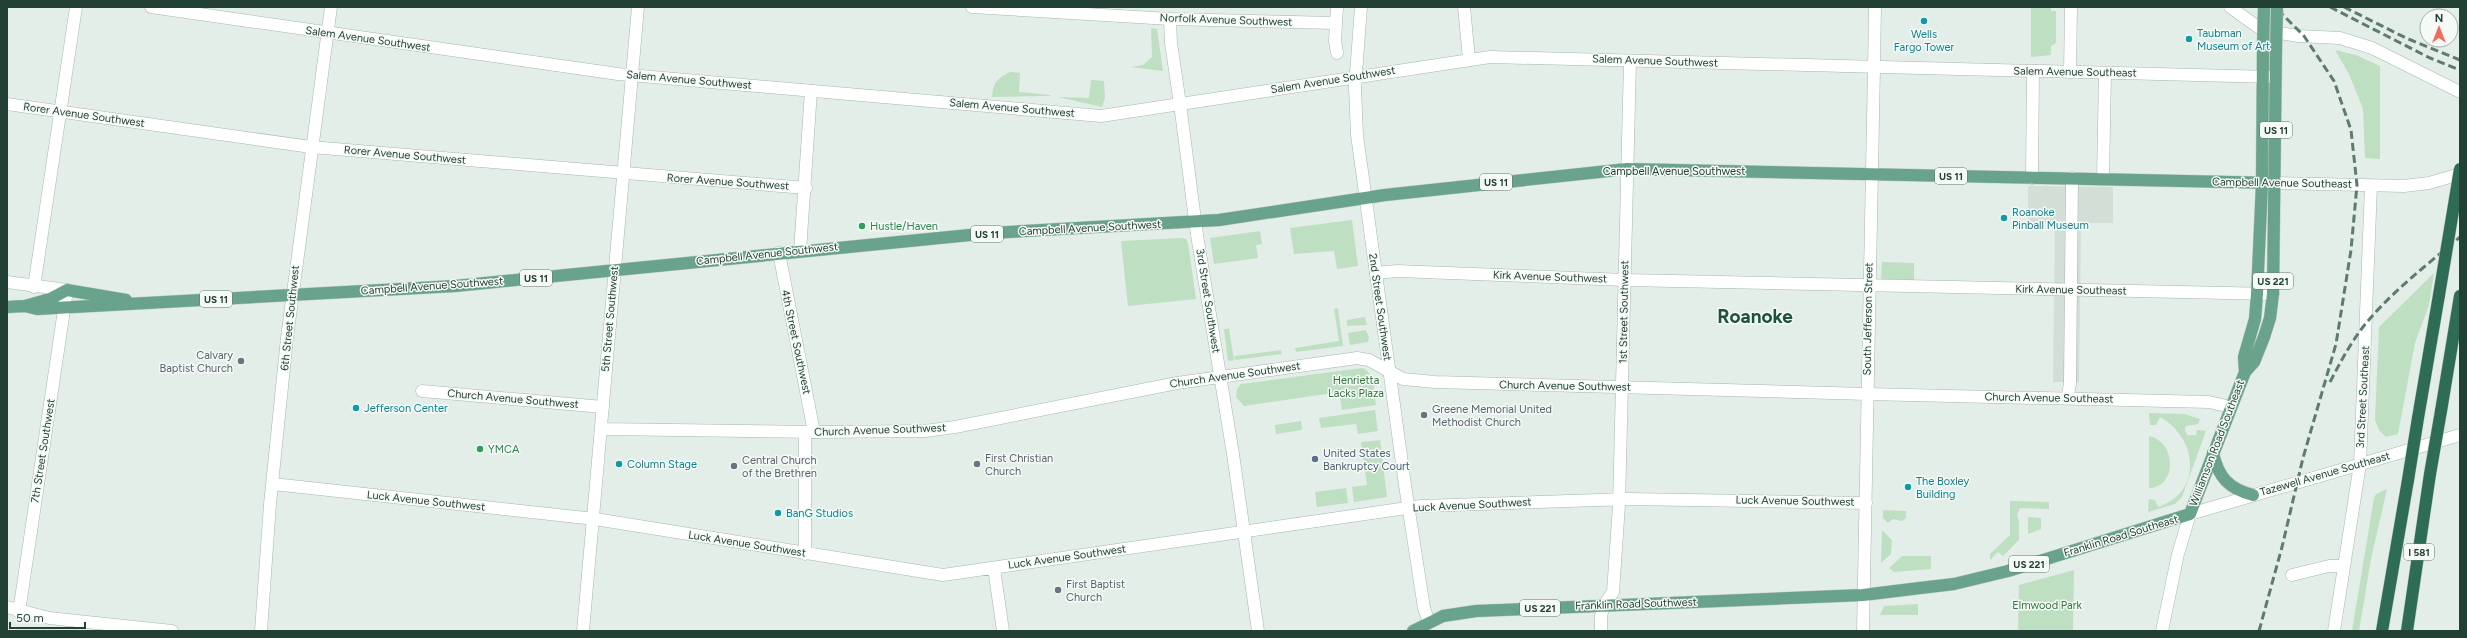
<svg xmlns="http://www.w3.org/2000/svg" width="2467" height="638" viewBox="0 0 2467 638" font-family="Figtree,sans-serif">
<rect width="100%" height="100%" fill="#e4eee8"/>
<!-- built -->
<path fill="#d3ded7" d="M2028 186 2113 187V223H2081L2079 382H2053L2055 222H2028Z"/>
<!-- green -->
<path fill="#bedfc1" d="M2031 7H2051V11H2056V43L2051 46V55L2031 57Z
M1151 28 1157 29 1163 71 1131 67 1143 65 1152 57Z
M2335 50 2356 55 2380 66V159L2365 158 2363 109 2349 74Z
M1010 72 1020 73 1019 92 1050 95V96L992 97C993 82 998 78 1010 72Z
M1091 80 1104 81 1105 98 1102 107 1058 97 1089 98Z
M1352 220 1358 266 1337 269 1334 251 1294 254 1290 228Z
M1260 231 1262 244 1256 245 1258 258 1214 264 1210 238Z
M1182 238 1186 239 1188 243 1196 299 1128 306 1121 241Z
M1882 262 1914 263V280L1881 279Z
M2434 273 2429 305 2415 343 2398 434 2386 437 2379 430 2375 420 2379 327Z
M1338 308 1343 346 1296 352 1295 348 1339 341 1334 309Z
M1365 317 1367 325 1347 326V320Z
M1224 329H1229L1234 360 1228 361Z
M1366 330 1369 337 1368 342 1350 345 1348 333Z
M1281 350 1282 354 1235 360 1234 356Z
M1362 368C1376 373 1374 393 1376 405L1342 410 1339 392 1244 406 1236 397 1237 389 1241 384Z
M1375 410 1378 431 1358 434 1356 424 1321 428 1319 418Z
M2149 413 2185 414 2200 419 2198 424 2186 426 2185 430 2187 435H2196L2197 430 2206 431 2182 497 2175 504 2148 512 2149 499 2155 500 2158 507C2203 492 2198 438 2160 417L2156 425H2150Z
M1301 421 1302 430 1276 434 1275 425Z
M2149 436C2176 441 2178 487 2149 488Z
M1380 440 1387 497 1354 502 1352 487 1367 485 1361 442Z
M1346 488 1348 503 1317 507 1315 492Z
M2387 489 2371 559 2359 631H2352L2374 498 2376 494Z
M2010 501 2049 502V509L2020 508 2017 515 2019 521V540L2003 556 1998 552 1990 560V554L2010 535Z
M1883 510 1906 511V518L1902 521 1893 519 1888 523 1883 518Z
M2028 517 2041 518V529L2028 534Z
M1882 530 1892 540 1891 554 1881 563Z
M1902 556H1931V569L1894 572 1889 568Z
M2074 570 2073 631H2018L2019 585Z
M1918 604V615H1880L1884 606Z"/>
<g fill="none" stroke-linecap="round" stroke-linejoin="round">
<!-- minor casing -->
<g stroke="#a6b6ae" stroke-width="13">
<path id="minor" d="M972 7 1170 19 1336 23
M1337 7 1335 41 1337 53
M1464 7 1469 59
M2230 7 2262 30 2298 36 2340 38 2372 48 2460 92
M1170 19 1171 43 1180 104
M1874 68 1875 7
M2070 72 2071 7
M7 104 311 147 806 188
M2032 178 2033 72
M2103 179 2105 73
M800 251 811 91
M779 253 814 432
M1376 273 1397 271 1625 280 2273 294
M34 287 76 7
M422 391 603 407
M1867 394 2209 402 2231 407
M2067 399 2070 384 2072 178
M273 484 595 519 943 575 1421 506 1628 499 1866 503
M805 554V432
M994 568 1003 631
M2292 575 2329 566H2344
M7 607 49 618 172 631
M19 612 67 290
M261 631 270 504 287 338 331 7
M1601 631V616L1604 605 1613 592 1619 505 1630 61
M2334 631 2360 464 2371 186"/>
</g>
<!-- tertiary casing -->
<g stroke="#a6b6ae" stroke-width="13">
<path id="tertiary" d="M151 7 618 74 1101 116 1490 57 2273 77
M1180 104 1197 235 1233 454 1258 631
M2276 183 2404 186 2429 183 2460 174
M602 429 817 432 925 431 955 427 1177 383 1357 358 1369 360 1403 379 1435 382 1867 394
M2190 514 2460 435
M583 631 638 7
M1863 631 1874 68"/>
</g>
<!-- secondary casing -->
<g stroke="#a3baae" stroke-width="13">
<path id="secondary" d="M1361 7 1355 87 1357 135 1405 485 1424 608 1429 622
M7 282 67 290
M2162 631 2178 554 2190 514"/>
</g>
<!-- primary casing -->
<g stroke="#c1cac6" stroke-width="13">
<path id="primary" d="M25 306 37 309 455 286 990 233 1219 220 1385 195 1627 169 2276 183
M7 307 25 306 50 299 67 290 126 300
M2245 372 2244 357 2255 319 2257 294 2262 183 2263 48
M2213 453C2218 477 2229 489 2253 495
M1413 631 1443 616 1476 611 1863 595 1920 588 1954 584 2008 571 2190 514 2245 372 2254 362 2264 337 2270 318 2273 294 2276 49"/>
</g>
<!-- motorway casing -->
<g stroke="#c1cac6" stroke-width="13">
<path id="motorway" d="M2441 411 2460 296
M2418 418 2439 295
M2382 631 2408 480
M2407 631 2430 474"/>
</g>
<!-- minor -->
<use href="#minor" stroke="#fff" stroke-width="12"/>
<!-- tertiary -->
<use href="#tertiary" stroke="#fff" stroke-width="12"/>
<!-- secondary -->
<use href="#secondary" stroke="#fff" stroke-width="12"/>
<!-- primary -->
<use href="#primary" stroke="#69a38b" stroke-width="12"/>
<!-- motorway -->
<use href="#motorway" stroke="#2f6c56" stroke-width="12"/>
<!-- rail -->
<path stroke="#5e7b6f" stroke-width="3" stroke-dasharray="8 4" stroke-linecap="butt" d="M2330 7 2430 58 2460 70
M2344 7 2406 38 2460 60
M2330 382C2341 361 2352 340 2367 322 2394 290 2428 264 2460 237
M2259 631 2282 547 2303 458 2336 344 2351 250 2357 185 2351 130 2334 81 2304 36 2275 7"/>
<!-- primary-bridge casing -->
<g stroke="#c1cac6" stroke-width="13" stroke-linecap="butt">
<path id="primary-bridge" d="M2263 48 2264 7
M2276 49 2277 7"/>
</g>
<!-- motorway-bridge casing -->
<g stroke="#c1cac6" stroke-width="13" stroke-linecap="butt">
<path id="motorway-bridge" d="M2439 295 2460 169
M2430 474 2441 411
M2408 480 2418 418"/>
</g>
<!-- primary-bridge -->
<use href="#primary-bridge" stroke="#69a38b" stroke-width="12"/>
<!-- motorway-bridge -->
<use href="#motorway-bridge" stroke="#2f6c56" stroke-width="12"/>
</g>
<!-- markers -->
<g fill="#0f9aa8" stroke="#f5faf7" stroke-width="1.5">
<circle cx="1924" cy="21" r="4"/>
<circle cx="2189" cy="39" r="4"/>
<circle cx="2004" cy="218" r="4"/>
<circle cx="356" cy="408" r="4"/>
<circle cx="619" cy="464" r="4"/>
<circle cx="1908" cy="487" r="4"/>
<circle cx="778" cy="513" r="4"/>
</g>
<g fill="#2e9e5b" stroke="#f5faf7" stroke-width="1.5">
<circle cx="862" cy="226" r="4"/>
<circle cx="480" cy="449" r="4"/>
</g>
<g fill="#6b7280" stroke="#f5faf7" stroke-width="1.5">
<circle cx="241" cy="361" r="4"/>
<circle cx="1424" cy="415" r="4"/>
<circle cx="977" cy="464" r="4"/>
<circle cx="734" cy="466" r="4"/>
<circle cx="1058" cy="590" r="4"/>
</g>
<circle fill="#5c6f8a" stroke="#f5faf7" stroke-width="1.5" cx="1315" cy="459" r="4"/>
<g text-anchor="middle" dominant-baseline="central" stroke-width="3" stroke-linejoin="round" paint-order="stroke">
<!-- shield labels -->
<g fill="#f5faf7" stroke="#62786e" stroke-width="1">
<rect x="2260" y="122" width="32" height="16" rx="3"/>
<rect x="1935" y="168" width="32" height="16" rx="3"/>
<rect x="1480" y="174" width="32" height="16" rx="3"/>
<rect x="971" y="226" width="32" height="16" rx="3"/>
<rect x="520" y="270" width="32" height="16" rx="3"/>
<rect x="2253" y="273" width="40" height="16" rx="3"/>
<rect x="200" y="291" width="32" height="16" rx="3"/>
<rect x="2404" y="544" width="30" height="16" rx="3"/>
<rect x="2009" y="556" width="40" height="16" rx="3"/>
<rect x="1520" y="600" width="40" height="16" rx="3"/>
</g>
<g font-size="10" font-weight="bold" fill="#234034">
<text x="2276" y="130">US 11</text>
<text x="1951" y="176">US 11</text>
<text x="1496" y="182">US 11</text>
<text x="987" y="234">US 11</text>
<text x="536" y="278">US 11</text>
<text x="2273" y="281">US 221</text>
<text x="216" y="299">US 11</text>
<text x="2419" y="552">I 581</text>
<text x="2029" y="564">US 221</text>
<text x="1540" y="608">US 221</text>
</g>
<!-- street labels -->
<g font-size="11" fill="#234034" stroke="#f5faf7">
<text transform="translate(1226 20) rotate(2)">Norfolk Avenue Southwest</text>
<text transform="translate(368 39) rotate(8)">Salem Avenue Southwest</text>
<text transform="translate(1655 61) rotate(2)">Salem Avenue Southwest</text>
<text transform="translate(2075 72) rotate(1)">Salem Avenue Southeast</text>
<text transform="translate(689 80) rotate(5)">Salem Avenue Southwest</text>
<text transform="translate(1333 80) rotate(-9)">Salem Avenue Southwest</text>
<text transform="translate(1012 108) rotate(5)">Salem Avenue Southwest</text>
<text transform="translate(84 115) rotate(8)">Rorer Avenue Southwest</text>
<text transform="translate(405 155) rotate(5)">Rorer Avenue Southwest</text>
<text x="1674" y="171">Campbell Avenue Southwest</text>
<text transform="translate(728 182) rotate(4)">Rorer Avenue Southwest</text>
<text transform="translate(2282 183) rotate(1)">Campbell Avenue Southeast</text>
<text transform="translate(1090 228) rotate(-3)">Campbell Avenue Southwest</text>
<text transform="translate(767 254) rotate(-6)">Campbell Avenue Southwest</text>
<text transform="translate(1550 277) rotate(2)">Kirk Avenue Southwest</text>
<text transform="translate(432 286) rotate(-4)">Campbell Avenue Southwest</text>
<text transform="translate(2071 290) rotate(1)">Kirk Avenue Southeast</text>
<text transform="translate(1208 301) rotate(81)">3rd Street Southwest</text>
<text transform="translate(1380 307) rotate(82)">2nd Street Southwest</text>
<text transform="translate(1624 312) rotate(-89)">1st Street Southwest</text>
<text transform="translate(290 318) rotate(-84)">6th Street Southwest</text>
<text transform="translate(610 319) rotate(-85)">5th Street Southwest</text>
<text transform="translate(1868 319) rotate(-89)">South Jefferson Street</text>
<text transform="translate(796 342) rotate(78)">4th Street Southwest</text>
<text transform="translate(1235 375) rotate(-8)">Church Avenue Southwest</text>
<text transform="translate(1565 386) rotate(1)">Church Avenue Southwest</text>
<text transform="translate(2363 397) rotate(-87)">3rd Street Southeast</text>
<text transform="translate(2049 398) rotate(1)">Church Avenue Southeast</text>
<text transform="translate(513 399) rotate(5)">Church Avenue Southwest</text>
<text transform="translate(880 430) rotate(-2)">Church Avenue Southwest</text>
<text transform="translate(2217 443) rotate(-69)">Williamson Road Southeast</text>
<text transform="translate(43 451) rotate(-81)">7th Street Southwest</text>
<text transform="translate(2325 474) rotate(-16)">Tazewell Avenue Southeast</text>
<text transform="translate(426 501) rotate(6)">Luck Avenue Southwest</text>
<text transform="translate(1795 501) rotate(1)">Luck Avenue Southwest</text>
<text transform="translate(1472 505) rotate(-3)">Luck Avenue Southwest</text>
<text transform="translate(2121 536) rotate(-17)">Franklin Road Southeast</text>
<text transform="translate(747 544) rotate(9)">Luck Avenue Southwest</text>
<text transform="translate(1067 557) rotate(-8)">Luck Avenue Southwest</text>
<text transform="translate(1636 604) rotate(-2)">Franklin Road Southwest</text>
</g>
<!-- culture labels -->
<g font-size="11" fill="#0d838f" stroke="#f5faf7" text-anchor="start">
<text x="2197" y="33">Taubman<tspan x="2197" dy="13">Museum of Art</tspan></text>
<text x="1924" y="34" text-anchor="middle">Wells<tspan x="1924" dy="13">Fargo Tower</tspan></text>
<text x="2012" y="212">Roanoke<tspan x="2012" dy="13">Pinball Museum</tspan></text>
<text x="364" y="408">Jefferson Center</text>
<text x="627" y="464">Column Stage</text>
<text x="1916" y="481">The Boxley<tspan x="1916" dy="13">Building</tspan></text>
<text x="786" y="513">BanG Studios</text>
</g>
<!-- leisure labels -->
<g font-size="11" fill="#27864d" stroke="#f5faf7" text-anchor="start">
<text x="870" y="226">Hustle/Haven</text>
<text x="488" y="449">YMCA</text>
</g>
<!-- worship labels -->
<g font-size="11" fill="#5b616d" stroke="#f5faf7" text-anchor="start">
<text x="233" y="355" text-anchor="end">Calvary<tspan x="233" dy="13">Baptist Church</tspan></text>
<text x="1432" y="409">Greene Memorial United<tspan x="1432" dy="13">Methodist Church</tspan></text>
<text x="985" y="458">First Christian<tspan x="985" dy="13">Church</tspan></text>
<text x="742" y="460">Central Church<tspan x="742" dy="13">of the Brethren</tspan></text>
<text x="1066" y="584">First Baptist<tspan x="1066" dy="13">Church</tspan></text>
</g>
<!-- park labels -->
<g font-size="11" fill="#2d773e" stroke="#f5faf7">
<text x="1356" y="380">Henrietta<tspan x="1356" dy="13">Lacks Plaza</tspan></text>
<text x="2047" y="605">Elmwood Park</text>
</g>
<!-- service labels -->
<g font-size="11" fill="#4e5e75" stroke="#f5faf7" text-anchor="start">
<text x="1323" y="453">United States<tspan x="1323" dy="13">Bankruptcy Court</tspan></text>
</g>
<!-- town labels -->
<g font-size="19" font-weight="bold" fill="#1f523e" stroke="#f5faf7">
<text x="1755" y="316">Roanoke</text>
</g>
</g>
<!-- border -->
<rect width="2467" height="638" fill="none" stroke="#234034" stroke-width="16"/>
<!-- north arrow -->
<g transform="translate(2439 28)"><circle r="19" fill="#f5faf7" stroke="#a1b0a9"/>
<path d="M0-3L7 15L0 10L-7 15Z" fill="#f26c5e"/>
<text y="-6" font-size="11" font-weight="bold" text-anchor="middle" fill="#234034">N</text>
</g>
<!-- scale -->
<path d="M10 622v6h75v-6" fill="none" stroke="#234034" stroke-width="2"/>
<text x="16" y="622" font-size="12" fill="#234034" stroke="#f5faf7" stroke-width="3" paint-order="stroke">50 m</text>
</svg>
